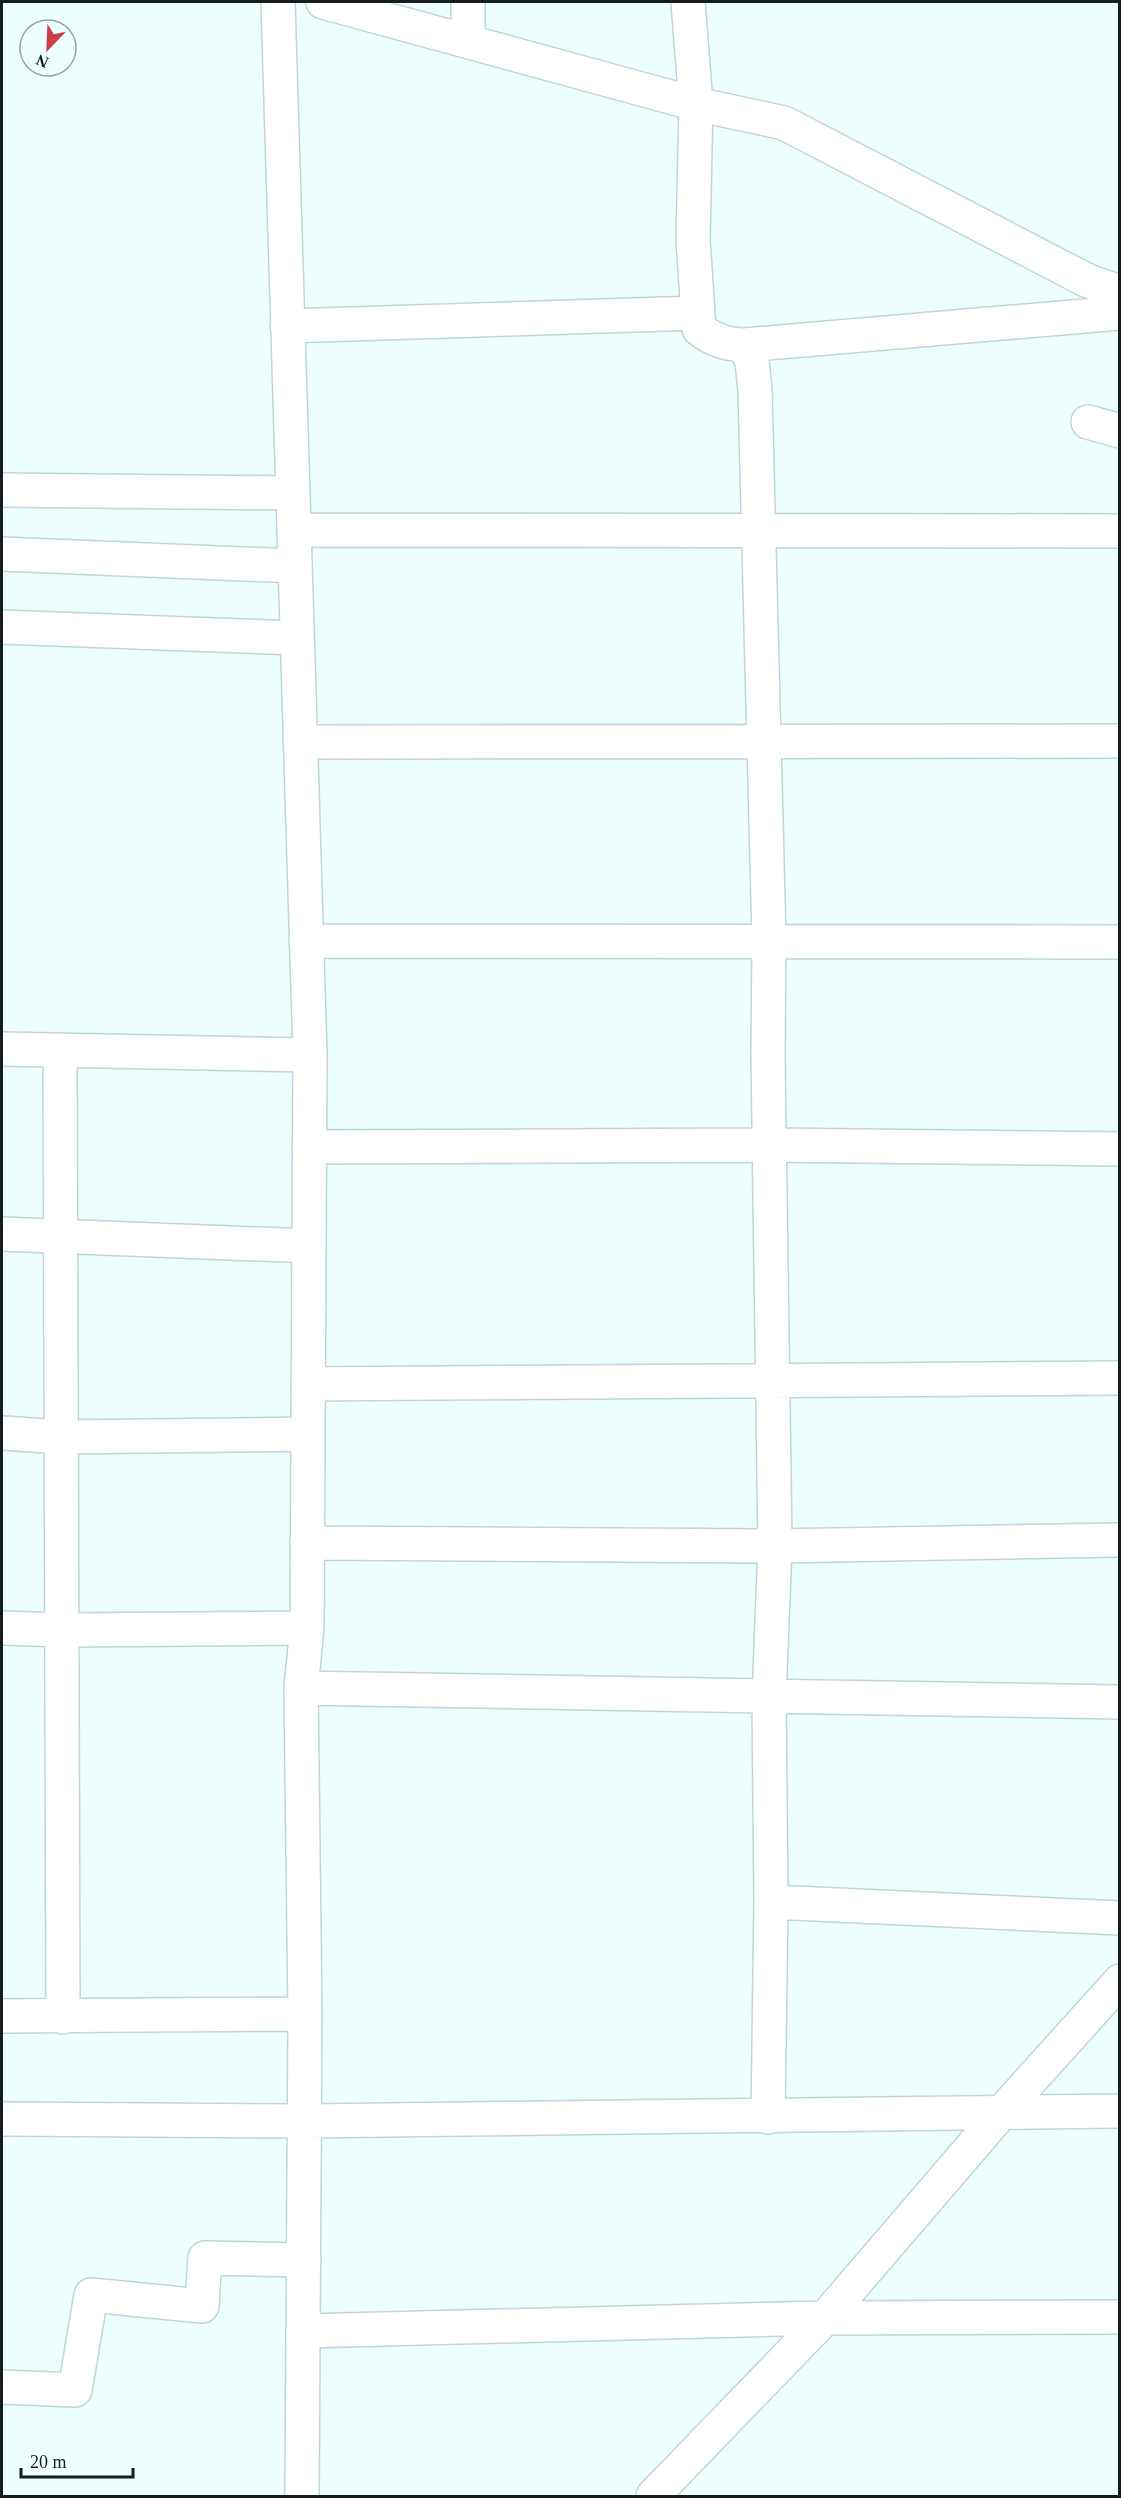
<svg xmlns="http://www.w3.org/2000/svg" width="1121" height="2498" viewBox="0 0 1121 2498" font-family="'Times New Roman',serif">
<rect width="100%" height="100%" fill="#edffff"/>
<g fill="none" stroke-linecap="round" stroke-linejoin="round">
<!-- minor casing -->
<g stroke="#c0d6d6" stroke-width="36">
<path id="minor" d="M278 2 310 1055 307 1628 301 1688 305 2014 302 2496
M323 2 696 104 784 123 1088 281 1120 292
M468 2V41
M688 2 696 104 693 240 699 329C713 340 726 344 744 345L752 361 755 391 769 939 768 1055 775 1546 769 1698 771 1902 768 2117
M287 326 697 313
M744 345 1120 313
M1088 422 1120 431
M2 490 292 493
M294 530 1120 531
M2 554 295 566
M2 627 297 638
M300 742 1120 741
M306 941 1120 942
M2 1049 310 1055
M60 1050 63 2017
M309 1147 769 1145 1120 1149
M2 1234 309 1246
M308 1384 1120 1378
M2 1433 62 1437 308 1434
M307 1543 775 1546 1120 1540
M2 1628 63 1630 307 1628
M301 1688 1120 1702
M771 1902 1120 1918
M2 2016 305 2014
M2 2119 304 2121 1120 2111
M303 2331 825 2318 1120 2317
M2 2387 75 2390 91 2295 202 2306 205 2258 304 2260"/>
</g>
<!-- tertiary casing -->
<g stroke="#c0d6d6" stroke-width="36">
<path id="tertiary" d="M653 2496 825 2318 1001 2113 1120 1981"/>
</g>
<!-- minor -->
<use href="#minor" stroke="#fff" stroke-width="33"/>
<!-- tertiary -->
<use href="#tertiary" stroke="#fff" stroke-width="33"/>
</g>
<!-- border -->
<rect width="1121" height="2498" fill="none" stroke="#151d1d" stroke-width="6"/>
<!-- north arrow -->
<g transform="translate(48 48) rotate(203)"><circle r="28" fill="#edffff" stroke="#97a5a5" stroke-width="1.5"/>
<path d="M0-4.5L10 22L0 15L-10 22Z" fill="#ce3e49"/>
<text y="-9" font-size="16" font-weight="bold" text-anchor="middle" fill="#151d1d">N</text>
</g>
<!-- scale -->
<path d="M21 2468v9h112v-9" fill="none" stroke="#151d1d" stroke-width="3"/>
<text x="30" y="2468" font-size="18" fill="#151d1d" stroke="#edffff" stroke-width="4.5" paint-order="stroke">20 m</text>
</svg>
